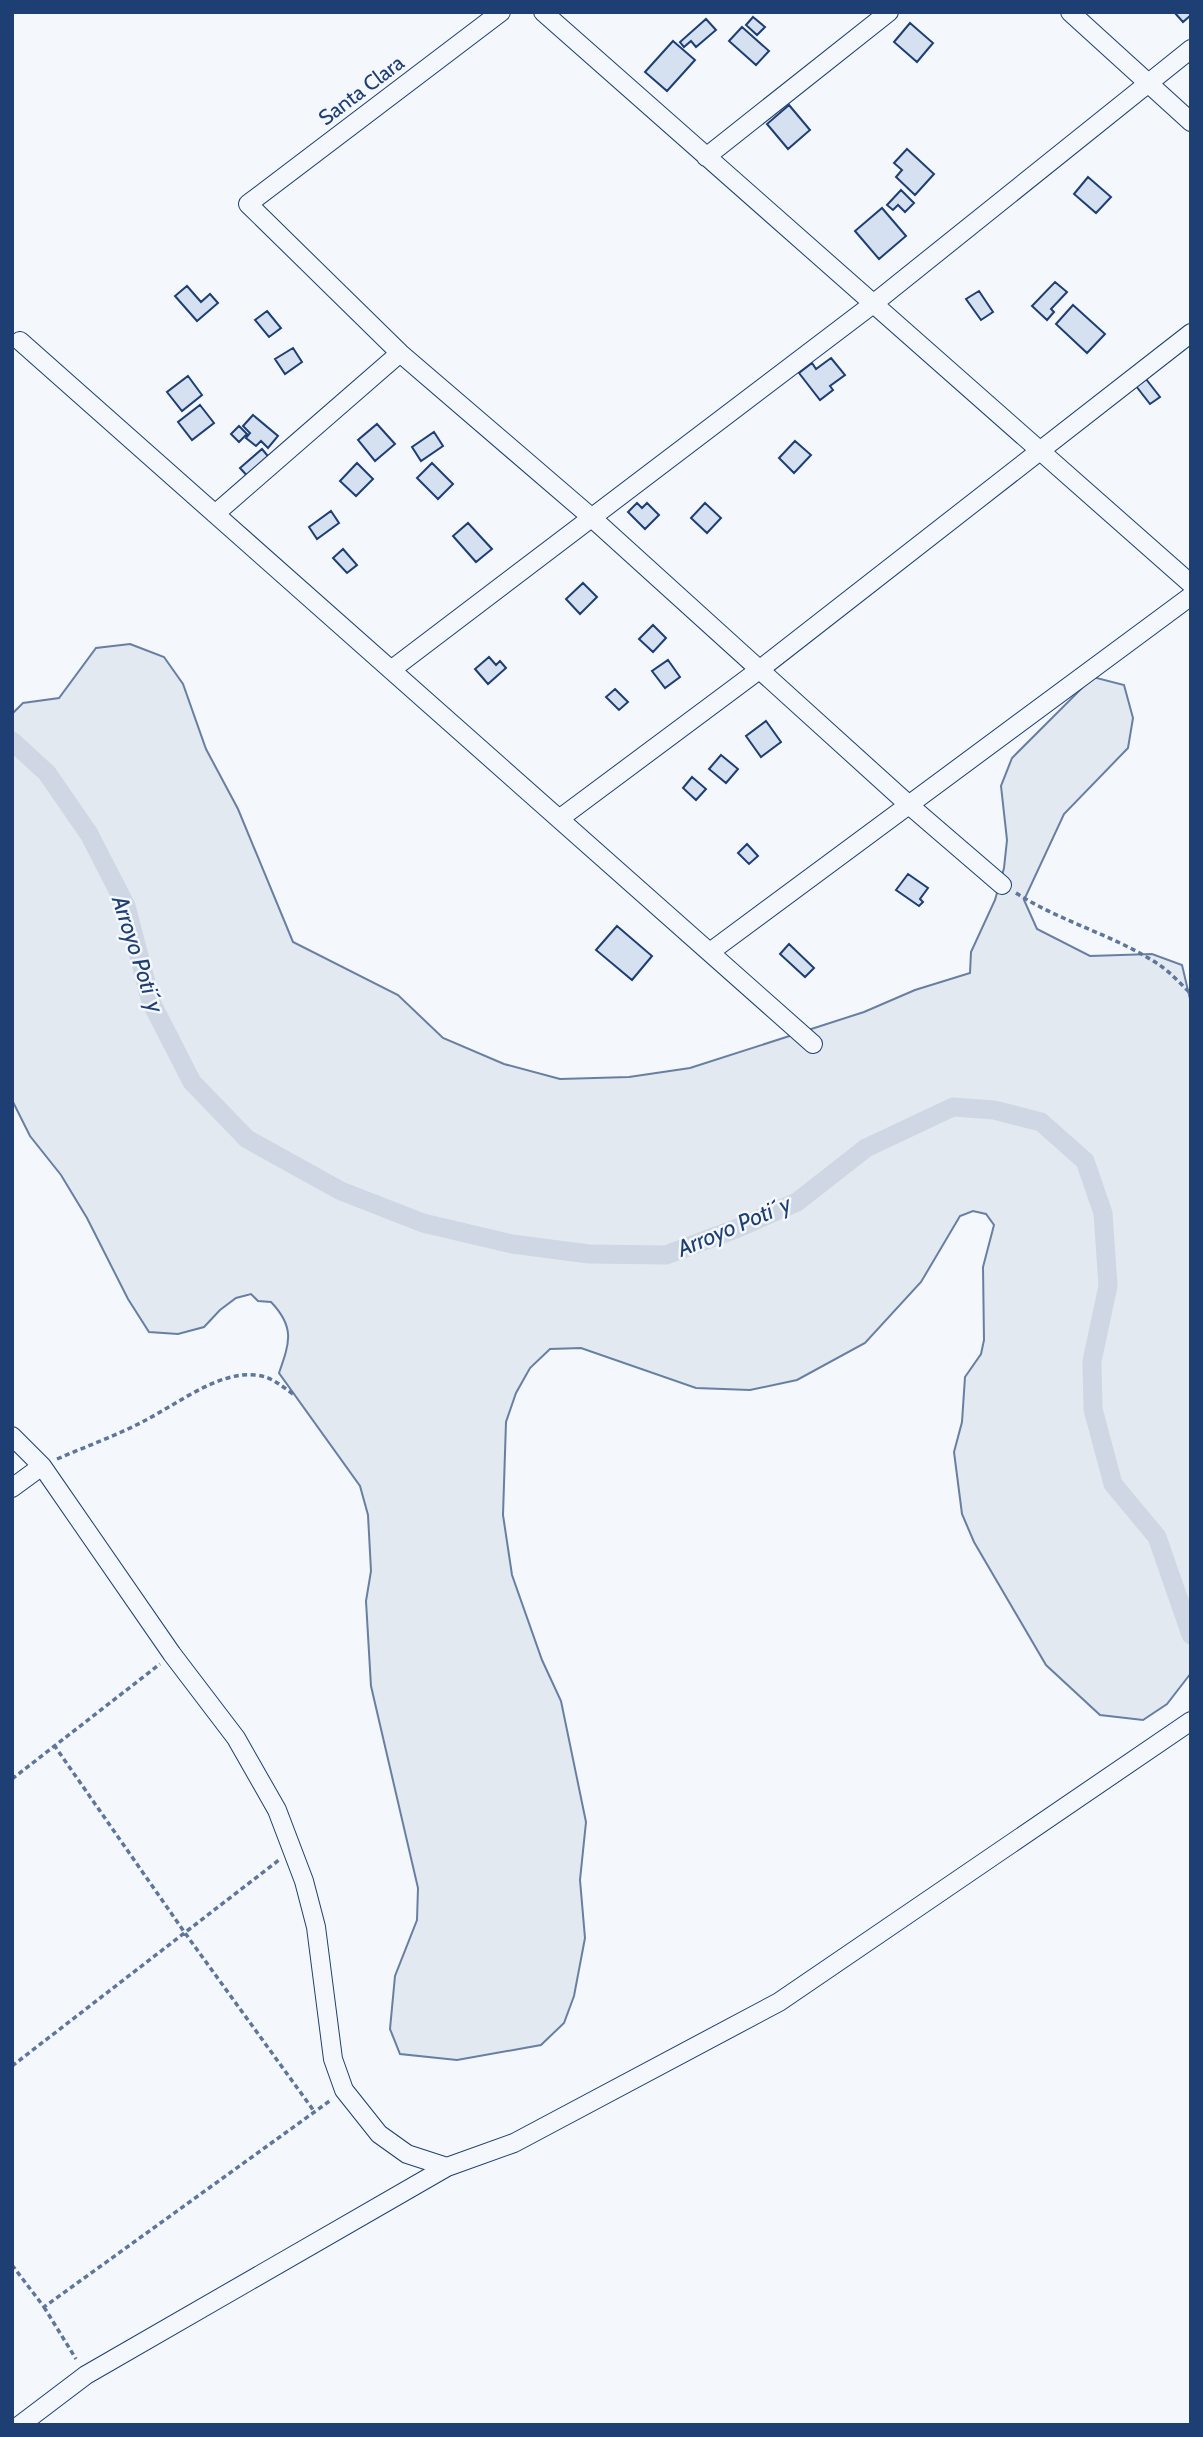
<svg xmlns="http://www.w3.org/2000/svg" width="1203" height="2437" viewBox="0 0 1203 2437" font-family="Cabin,sans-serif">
<rect width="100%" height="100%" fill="#f4f7fb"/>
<!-- green -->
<path fill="#e3e9f0" stroke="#687fa3" stroke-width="2" d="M130 644 164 657 183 684 206 749 238 809 293 942 398 995 443 1038 504 1064 560 1079 629 1077 690 1068 864 1012 915 990 970 973 971 952 995 900 1004 868 1007 840 1001 786 1012 758 1093 677 1124 685 1133 718 1128 748 1064 814 1024 900 1037 929 1090 956 1152 954 1182 965 1191 1003V1673L1167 1704 1143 1720 1100 1715 1046 1665 974 1542 962 1514 954 1452 962 1422 965 1377 981 1354 984 1340 983 1267 994 1225 986 1214 973 1211 960 1216 921 1282 865 1343 797 1380 750 1390 696 1388 581 1348 550 1349 530 1368 516 1393 506 1422 503 1515 512 1575 542 1660 561 1701 586 1822 580 1880 585 1938 574 1996 564 2023 541 2045 457 2060 400 2054 390 2029 395 1976 417 1920 418 1888 371 1686 366 1601 371 1571 368 1515 360 1486 279 1373C290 1342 295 1327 271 1302L258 1301 251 1294 236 1298 220 1310 204 1327 178 1334 149 1332 128 1299 87 1218 61 1175 30 1136 12 1100V714L23 703 59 698 96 648Z"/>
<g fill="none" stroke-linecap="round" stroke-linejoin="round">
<!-- canal -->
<path stroke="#cfd7e4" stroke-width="19" d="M12 741 47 773 89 834 126 906 151 1002 192 1082 247 1139 341 1191 423 1223 512 1244 589 1254 666 1255 738 1228 797 1202 866 1148 953 1107 994 1110 1041 1122 1085 1161 1103 1213 1108 1286 1092 1361 1093 1409 1113 1484 1157 1537 1191 1635"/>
</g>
<!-- building -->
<path fill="#d5e0f0" stroke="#1d3f73" stroke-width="2" d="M1174 12H1191V15L1183 22Z
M753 17 765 27 757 35 746 25Z
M706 19 716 30 696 47 691 41 684 47 680 42Z
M910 23 933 43 917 62 894 42Z
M742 27 769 51 756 65 729 41Z
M673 41 695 60 667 91 645 72Z
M789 105 810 130 788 149 767 124Z
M907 149 934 174 915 195 896 177 902 170 894 163Z
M1088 177 1111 197 1096 213 1074 194Z
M901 190 914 203 905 212 898 205 893 210 887 205Z
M882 208 906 236 879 259 855 231Z
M1055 282 1067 292 1051 309 1054 312 1047 320 1032 306Z
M187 286 201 302 210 294 218 303 197 321 175 296Z
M979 291 993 312 981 320 966 299Z
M1073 305 1105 334 1087 353 1056 324Z
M267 311 281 328 269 337 255 320Z
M293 348 302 362 285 374 275 359Z
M831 358 845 375 830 386 833 390 820 400 799 373 812 363 816 369Z
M188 376 202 395 182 411 167 392Z
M1146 379 1160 397 1150 404 1136 386Z
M200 405 214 423 192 440 178 422Z
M253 415 278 436 268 448 261 441 256 446 246 438 250 433 243 426Z
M377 424 395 444 375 461 358 440Z
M239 426 247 434 239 442 231 434Z
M434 432 443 446 421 461 412 447Z
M795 441 811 455 794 473 779 458Z
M262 449 272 461 251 480 240 468Z
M357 463 373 479 356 496 340 481Z
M432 463 453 484 438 499 417 478Z
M637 503 642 508 647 503 659 515 645 529 628 512Z
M705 503 721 518 707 533 691 518Z
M331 511 339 523 317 539 309 527Z
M468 523 492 549 476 562 453 536Z
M343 549 357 565 347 573 333 558Z
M583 583 597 597 580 614 566 599Z
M653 625 666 638 653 652 639 639Z
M489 657 496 665 500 661 506 668 488 684 475 669Z
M668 660 680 677 665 688 652 671Z
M615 689 628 702 619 710 606 697Z
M766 721 781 742 761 757 746 736Z
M721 755 738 769 726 783 709 769Z
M692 777 706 789 696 800 683 788Z
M747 844 758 856 749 864 738 853Z
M908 874 928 888 920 899 923 902 919 906 896 890Z
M617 926 652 956 632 980 596 950Z
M789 944 814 968 805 977 780 954Z"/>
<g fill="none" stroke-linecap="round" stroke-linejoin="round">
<!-- street casing -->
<g stroke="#1d3f73" stroke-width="20">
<path id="street" d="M501 12 248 204 400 353 591 517 909 805 1002 885
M543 12 1191 584
M1070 12 1191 122
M706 157 889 12
M20 341 813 1044
M215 514 400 353
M391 670 873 304 1191 49
M559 819 759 670 1191 333
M710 952 1191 596
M12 1436 42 1466 172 1654 236 1738 277 1810 304 1881 316 1927 333 2059 344 2090 379 2134 407 2154 447 2167 514 2143 779 2002 1191 1721
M12 1488 42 1466
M20 2425 86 2375 447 2167"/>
</g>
<!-- path -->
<path stroke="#5e769c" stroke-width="3.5" stroke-dasharray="5 3.5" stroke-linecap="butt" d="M1016 893C1061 922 1114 935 1158 964 1170 972 1181 984 1191 994
M57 1459C87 1446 118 1435 146 1420 177 1404 219 1371 255 1375 271 1376 280 1385 293 1394
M54 1745 185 1933 314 2111
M12 1779 160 1664
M12 2066 279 1860
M12 2265 44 2307 331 2100
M44 2307 76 2359"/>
<!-- street -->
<use href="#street" stroke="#f4f7fb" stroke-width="18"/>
</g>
<g text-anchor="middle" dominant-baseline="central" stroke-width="5" stroke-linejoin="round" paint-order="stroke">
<!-- street labels -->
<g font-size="21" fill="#1d3f73" stroke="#f4f7fb">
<text transform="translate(361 90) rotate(-37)">Santa Clara</text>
</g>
<!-- water labels -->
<g font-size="23" font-style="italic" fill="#1d3f73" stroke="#f4f7fb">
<text transform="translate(138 954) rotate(72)">Arroyo Poti´y</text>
<text transform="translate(734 1226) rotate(-23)">Arroyo Poti´y</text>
</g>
</g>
<!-- border -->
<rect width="1203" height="2437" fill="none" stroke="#1d3f73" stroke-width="28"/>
</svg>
